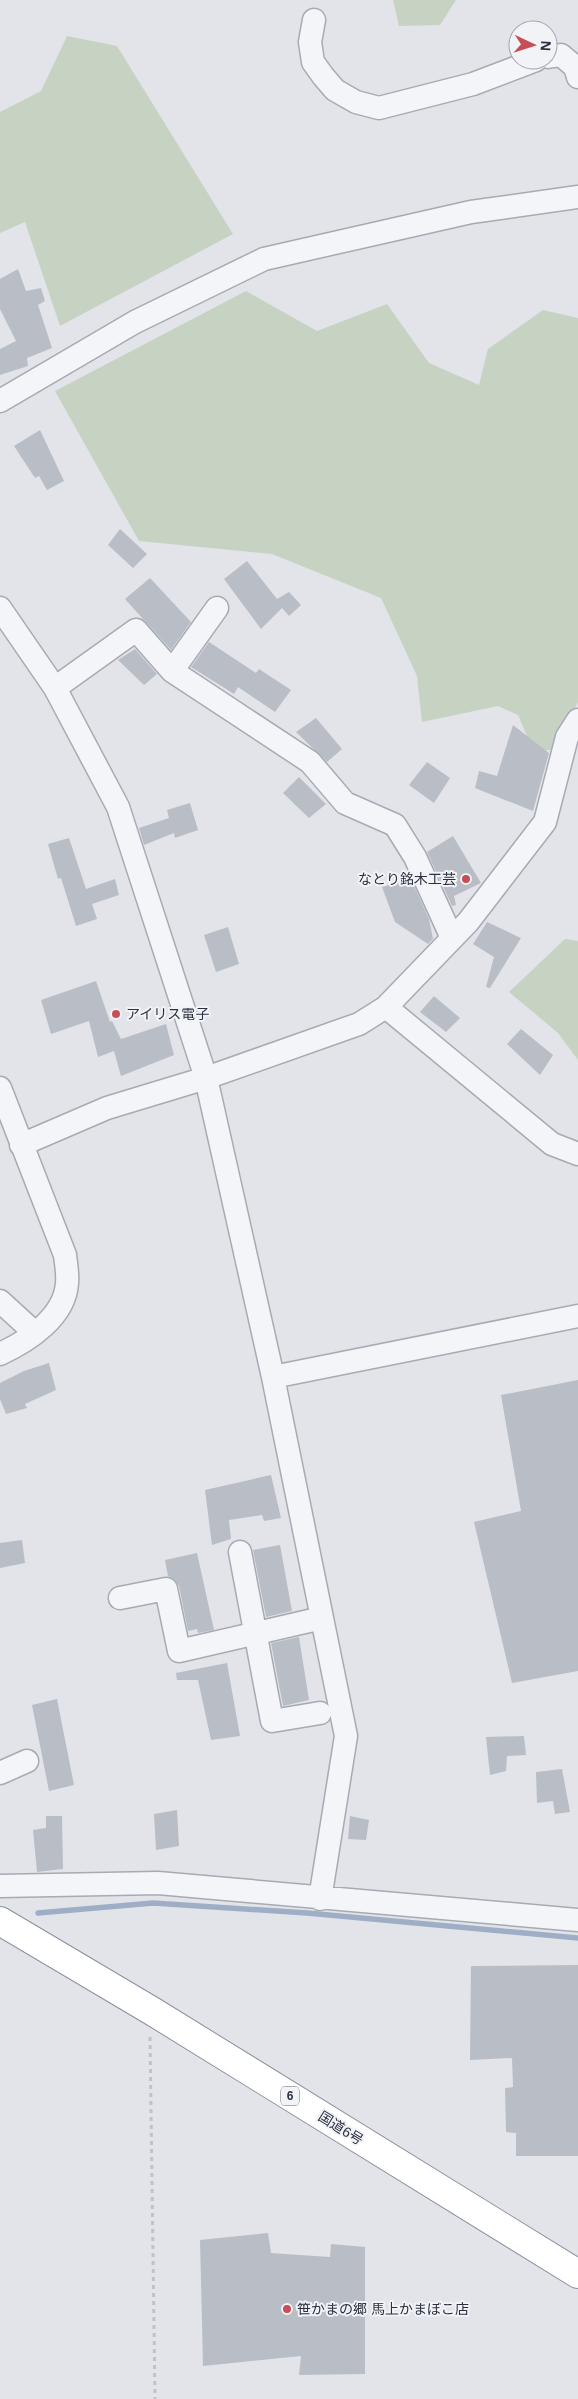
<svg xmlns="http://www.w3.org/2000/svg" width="578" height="2399" viewBox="0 0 578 2399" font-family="Arial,'Noto Sans JP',sans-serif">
<rect width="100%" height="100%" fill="#e2e4e9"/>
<!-- green -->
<path fill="#c6d3c3" d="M393 0H456L440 25 399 26Z
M67 36 117 46 233 234 60 326 25 222 0 233V112L41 91Z
M246 291 317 331 387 304 429 363 479 385 488 349 543 310 578 318V702L554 750H533L518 715 498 706 422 722 417 676 381 598 272 554 139 541 55 391Z
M565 939 578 941V1060L558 1033 509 992Z"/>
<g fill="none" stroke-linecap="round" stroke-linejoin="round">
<!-- stream -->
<path stroke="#9faec7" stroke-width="5.5" d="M38 1913 153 1903 307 1913 578 1938"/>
</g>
<!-- building -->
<path fill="#b9bdc6" d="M18 269 26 291 41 288 45 301 38 305 52 348 27 358 28 366 0 375V349L16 341 0 309V279Z
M40 430 64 481 47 490 39 476 35 478 14 446Z
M120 529 147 554 133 568 108 545Z
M247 561 277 599 289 592 301 605 289 616 282 608 261 629 224 579Z
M150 578 191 622 171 650 125 599Z
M209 642 256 673 259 669 291 690 275 712 238 687 234 694 191 667Z
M135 649 157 674 144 685 118 660Z
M316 718 342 749 327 762 296 732Z
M513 725 549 753 533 811 475 788 479 771 497 776Z
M427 762 450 778 434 803 409 785Z
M299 777 326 804 309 818 283 793Z
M190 803 198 830 175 838 174 833 144 845 139 828 169 818 167 810Z
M453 836 481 883 454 896 456 905 452 906 427 852Z
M69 838 86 889 115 879 119 895 92 904 97 919 76 926 61 878 58 879 48 844Z
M411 879 429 919 433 939 428 944 395 922 382 887Z
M487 922 521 938 490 988 486 987 494 957 473 944Z
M228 927 239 964 216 972 204 935Z
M96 981 110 1022 112 1021 121 1039 166 1024 174 1055 121 1076 114 1051 98 1057 89 1021 51 1034 41 1000Z
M434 996 460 1018 446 1032 420 1012Z
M521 1029 553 1055 540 1075 507 1044Z
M49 1363 56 1390 25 1404 27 1408 6 1414 0 1399V1383L24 1371Z
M578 1380V1671L512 1683 474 1522 521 1511 501 1395Z
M271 1475 281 1518 264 1521 262 1515 229 1520 231 1539 212 1545 205 1490Z
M22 1540 25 1563 0 1568V1543Z
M280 1545 292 1611 266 1617 253 1550Z
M197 1553 214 1630 198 1633 197 1629 188 1631 179 1586 175 1580 168 1576 165 1560Z
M299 1637 309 1700 283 1706 271 1643Z
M227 1663 240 1736 211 1740 198 1680H177L176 1673Z
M57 1699 74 1785 49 1791 32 1705Z
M524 1736 526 1755 507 1756 506 1771 490 1775 486 1737Z
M562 1769 570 1812 555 1814 553 1801 537 1803 536 1772Z
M177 1810 179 1846 156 1850 154 1814Z
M46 1816H62L63 1869 37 1872 33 1830 46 1828Z
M350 1816 369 1820 366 1840 348 1839Z
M578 1965V2156H516V2133L506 2132 505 2088 513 2087 512 2058 470 2060 471 1966Z
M268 2233 271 2253 330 2257 331 2244 365 2247V2374L299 2375 301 2356 203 2366 200 2240Z"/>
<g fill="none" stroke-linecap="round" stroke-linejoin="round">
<!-- minor casing -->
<g stroke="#a7aab3" stroke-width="25">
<path id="minor" d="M314 20 310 42 313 62 323 76 335 90 356 102 379 108 473 84 536 60
M548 57 561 55 575 67 578 77
M0 401 135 322 264 259 471 212 578 197
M0 608 55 688 118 807 206 1078 273 1377 346 1736 320 1899
M172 671 217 608
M55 688 136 630 172 671 310 762 345 803 395 825 415 857 452 938
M386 1007 552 1144 578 1154
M0 1088 65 1255C66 1264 68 1274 67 1283 65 1317 28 1341 0 1354
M21 1145 107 1108 206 1078 359 1024 386 1007 468 922 545 822 567 737 578 720
M0 1301 35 1333
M273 1377 578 1316
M240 1552 272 1721 320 1713
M120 1598 166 1589 179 1651 322 1618
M0 1773 27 1761
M0 1886 158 1883 578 1920"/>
</g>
<!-- highway casing -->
<g stroke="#8a909f" stroke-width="30">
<path id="highway" d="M0 1921 152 2011 578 2274"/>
</g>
<!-- path -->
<path stroke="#c0c2c8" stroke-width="3" stroke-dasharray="4 4" stroke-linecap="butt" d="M150 2037 155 2399"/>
<!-- minor -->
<use href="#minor" stroke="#f4f5f8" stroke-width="22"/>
<!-- highway -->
<use href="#highway" stroke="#fff" stroke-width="28"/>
</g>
<!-- markers -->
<g fill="#c84d54" stroke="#f1f3f7" stroke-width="2">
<circle cx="466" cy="879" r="5"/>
<circle cx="116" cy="1014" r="5"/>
<circle cx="287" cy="2309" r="5"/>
</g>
<g text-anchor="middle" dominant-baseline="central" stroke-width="4" stroke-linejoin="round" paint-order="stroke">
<!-- shield labels -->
<rect fill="#f1f3f7" stroke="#666a77" stroke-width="1" x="281" y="2086.5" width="18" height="19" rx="4"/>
<g font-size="12" font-weight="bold" fill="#2b3040">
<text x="290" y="2096">6</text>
</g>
<!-- poi labels -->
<g font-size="14" fill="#2b3040" stroke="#f1f3f7" text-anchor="start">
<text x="456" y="879" text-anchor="end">なとり銘木工芸</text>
<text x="126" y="1014">アイリス電子</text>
<text x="297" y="2309">笹かまの郷 馬上かまぼこ店</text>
</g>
<!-- street labels -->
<g font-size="14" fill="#2b3040" stroke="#f1f3f7">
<text transform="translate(341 2128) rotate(32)">国道6号</text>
</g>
</g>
<!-- north arrow -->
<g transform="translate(533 45) rotate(94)"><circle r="24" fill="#f1f3f7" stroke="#a2a5ae"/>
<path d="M0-4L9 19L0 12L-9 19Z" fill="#c84d54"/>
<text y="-8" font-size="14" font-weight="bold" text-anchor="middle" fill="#2b3040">N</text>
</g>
</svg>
